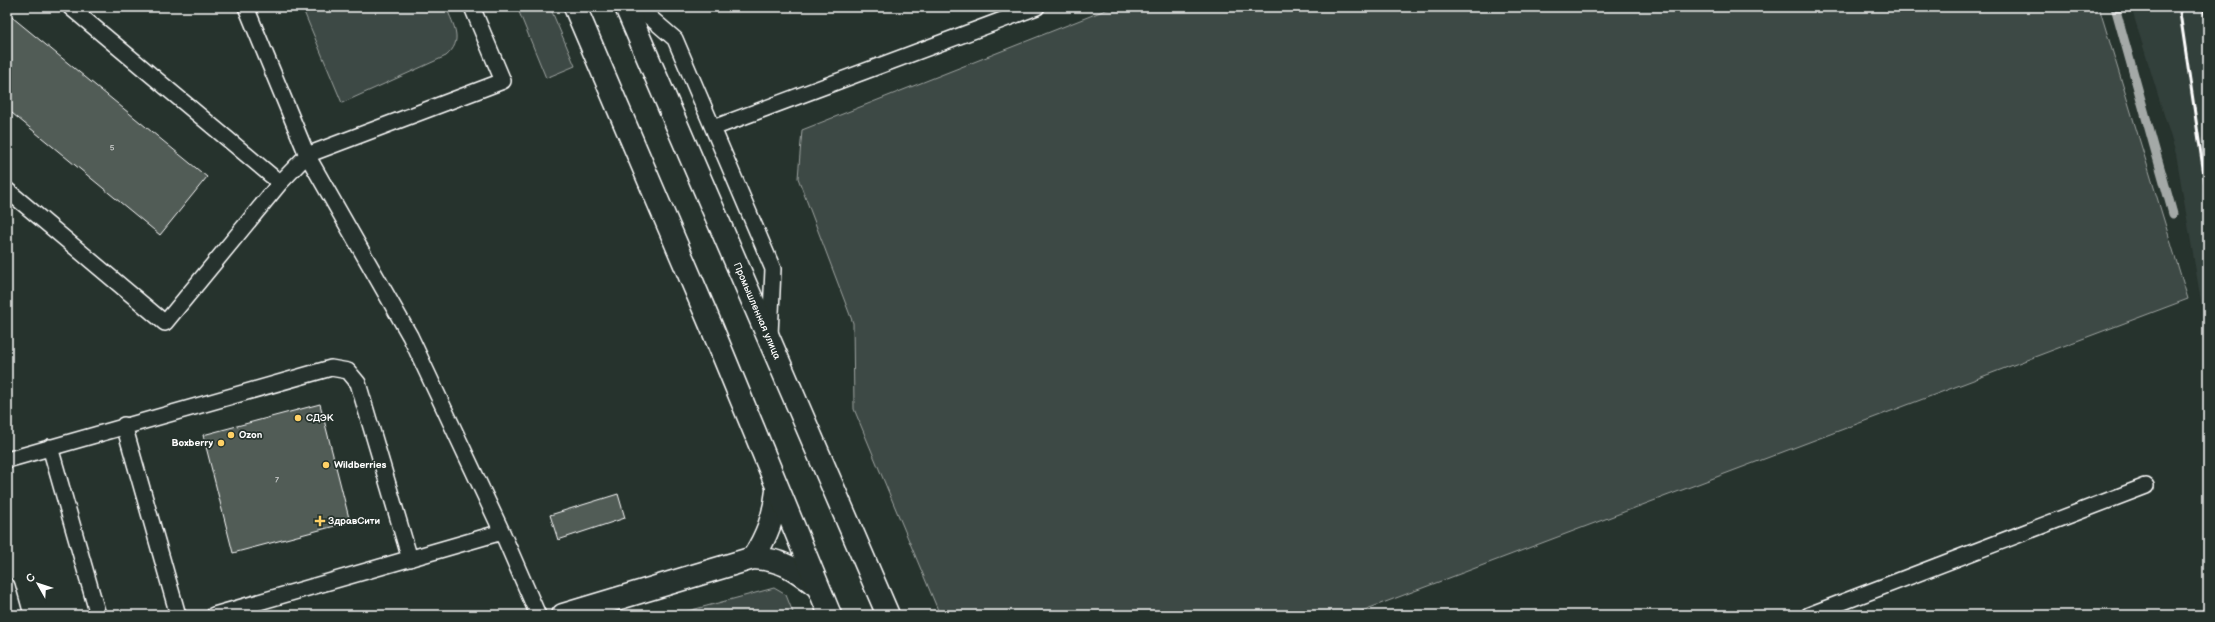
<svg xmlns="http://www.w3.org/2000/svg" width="2215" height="622" viewBox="0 0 2215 622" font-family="'Balsamiq Sans',sans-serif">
<rect width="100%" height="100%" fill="#26332d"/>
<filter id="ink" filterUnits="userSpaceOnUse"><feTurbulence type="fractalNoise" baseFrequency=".025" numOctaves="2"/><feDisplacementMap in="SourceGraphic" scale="8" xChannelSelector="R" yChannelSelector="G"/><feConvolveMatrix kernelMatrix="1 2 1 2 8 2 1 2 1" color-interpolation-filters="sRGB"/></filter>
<g filter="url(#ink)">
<!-- built -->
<path fill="#333f3a" d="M1088 7H1111L1091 15Z
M2131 7H2208V342L2176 154Z"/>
<!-- green -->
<path fill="#3e4944" stroke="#9ea4a2" d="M302 7H446C454 26 464 41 446 56L342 103Z
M517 7H550L575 66 546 78Z
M1113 7H2099L2188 299 1351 615H940L854 409 853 323 798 178 802 130Z
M774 588 786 595 794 615H673Z"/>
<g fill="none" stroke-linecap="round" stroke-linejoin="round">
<!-- stream -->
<path stroke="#a4a9a7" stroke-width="9" d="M2115 7 2173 214"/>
</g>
<!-- building -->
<path fill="#515c57" stroke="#fff" d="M7 13 207 177 160 235 7 109Z
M320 404 350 522 233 553 203 435Z
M618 494 625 518 558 540 550 515Z"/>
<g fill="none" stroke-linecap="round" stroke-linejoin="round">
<!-- lane casing -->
<g stroke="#fff" stroke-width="18">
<path id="lane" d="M70 7 280 183
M246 7 307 155 410 336 502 532 538 615
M638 7 675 39 773 269 770 335
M713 128 1037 7
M7 190 165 323 280 183 307 155 503 81 472 7
M124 425 178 615
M50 447 98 615
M7 460 331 368 348 371 358 383 410 559
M7 586 15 615
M214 615 502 532
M1809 615 2146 486"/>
</g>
<!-- street casing -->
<g stroke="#fff" stroke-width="25">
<path id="street" d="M753 558C767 536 774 517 777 491
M563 615 753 558C782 559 795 569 817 586"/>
</g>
<!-- secondary casing -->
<g stroke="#fff" stroke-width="25">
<g id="secondary">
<path d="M575 7 712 328 830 615"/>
<path id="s1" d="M626 7 888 615"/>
</g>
</g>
<!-- lane -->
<use href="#lane" stroke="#26332d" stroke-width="15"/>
<!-- street -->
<use href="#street" stroke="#26332d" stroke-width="22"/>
<!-- secondary -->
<use href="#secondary" stroke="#26332d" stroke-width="22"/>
<!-- rail -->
<path stroke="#fff" stroke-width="3" d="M2203 7 2208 26
M2180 13 2208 201"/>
</g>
</g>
<!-- markers -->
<g fill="#ffd166" stroke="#26332d" stroke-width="1.5">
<circle cx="298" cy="418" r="4"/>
<circle cx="231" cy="435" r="4"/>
<circle cx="221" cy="443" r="4"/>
<circle cx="326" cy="465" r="4"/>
<path d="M318 515h4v4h4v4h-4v4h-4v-4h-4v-4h4z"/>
</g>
<g text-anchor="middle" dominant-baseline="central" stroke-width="3.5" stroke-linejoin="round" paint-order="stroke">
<!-- number labels -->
<g font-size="8" fill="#d4d6d5">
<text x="112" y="147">5</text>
<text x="277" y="479">7</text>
</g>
<!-- street labels -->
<g font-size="10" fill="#fff" stroke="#26332d">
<text stroke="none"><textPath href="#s1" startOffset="331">Промышленная улица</textPath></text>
</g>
<!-- poi labels -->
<g font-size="10" font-weight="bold" fill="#fff" stroke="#26332d" text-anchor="start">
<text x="306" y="418">СДЭК</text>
<text x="239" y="435">Ozon</text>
<text x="213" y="443" text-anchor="end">Boxberry</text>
<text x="334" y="465">Wildberries</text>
<text x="328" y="521">ЗдравСити</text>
</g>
</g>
<!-- margin -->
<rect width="2215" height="622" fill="none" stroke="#26332d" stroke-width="24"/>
<rect x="12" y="12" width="2191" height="598" fill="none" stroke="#fff" stroke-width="1.5" filter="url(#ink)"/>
<!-- north arrow -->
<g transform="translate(38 584) rotate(309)" stroke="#26332d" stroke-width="3" paint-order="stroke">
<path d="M0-3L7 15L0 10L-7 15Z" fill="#ffffff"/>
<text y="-6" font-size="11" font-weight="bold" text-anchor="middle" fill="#ffffff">С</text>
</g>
</svg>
